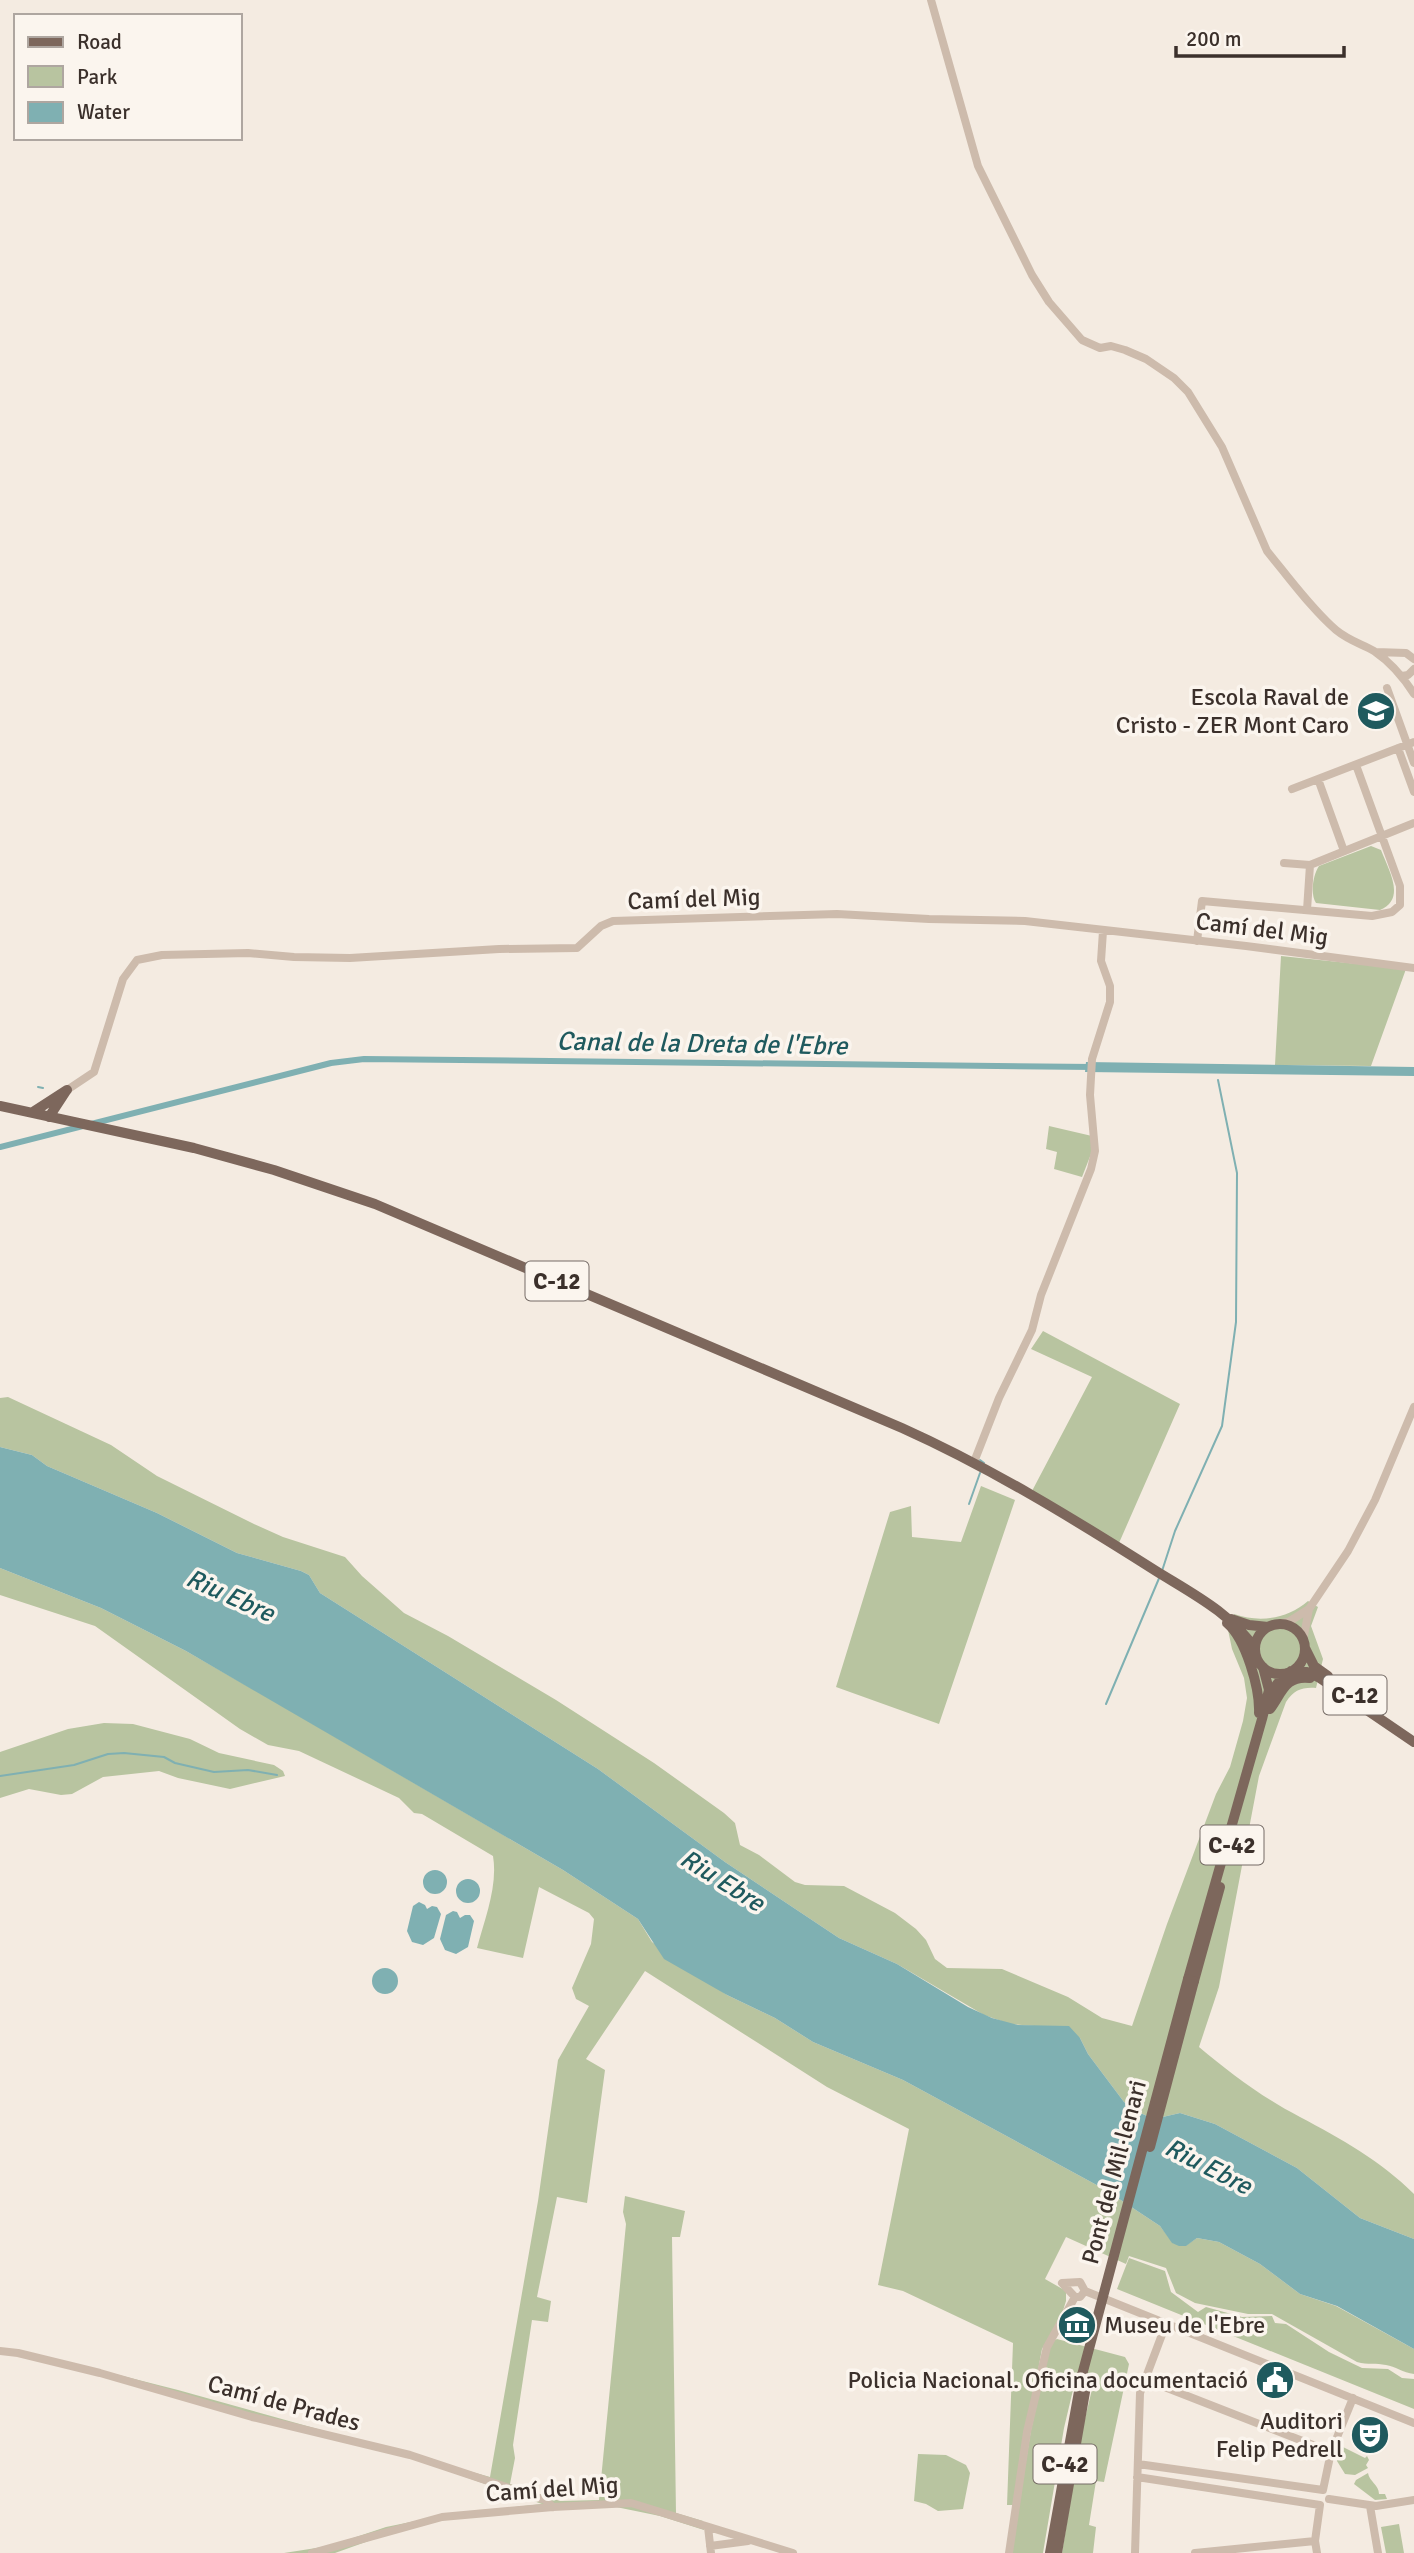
<svg xmlns="http://www.w3.org/2000/svg" width="1414" height="2553" viewBox="0 0 1414 2553" font-family="Signika,sans-serif">
<rect width="100%" height="100%" fill="#f4ebe1"/>
<!-- green -->
<path fill="#b8c4a0" d="M1371 846 1381 850C1388 869 1407 899 1380 910L1316 903C1310 894 1313 875 1319 866Z
M1281 956 1406 969 1371 1066 1275 1065Z
M1049 1126 1092 1136 1091 1154 1082 1177 1054 1169 1057 1152 1046 1149Z
M1043 1331 1180 1404 1119 1543 1032 1491 1092 1377 1031 1349Z
M8 1397 111 1445 157 1476 254 1524 283 1537 345 1557 362 1576 404 1613 448 1636 556 1700 654 1763 724 1813 735 1823 740 1845 759 1855 795 1882 805 1885 844 1886 895 1913 916 1929 926 1940 935 1959 947 1968 1002 1969 1068 1997 1102 2018 1132 2026 1167 1924 1216 1794 1230 1767 1243 1721 1247 1698 1244 1678 1232 1649 1228 1630 1234 1614C1260 1623 1287 1619 1308 1601L1318 1607 1311 1626 1323 1659 1316 1688C1302 1687 1294 1690 1286 1702L1259 1776 1219 1987 1199 2047C1230 2073 1263 2098 1300 2117 1341 2139 1380 2160 1414 2194V2239L1360 2218 1297 2168 1215 2124 1180 2113 1154 2119 1138 2112 1124 2102 1088 2054 1080 2038 1034 2026 1010 2024 984 2015 897 1964 839 1938 725 1862 598 1769 320 1593 309 1575 301 1571 237 1553 157 1513 47 1466 32 1455 0 1447V1398Z
M981 1486 1015 1500 939 1724 836 1687 890 1512 911 1506 912 1537 961 1542Z
M0 1568 101 1608 186 1651 277 1703 563 1870 638 1919 652 1942 727 1995 775 2018 813 2042 903 2080 1104 2189 1160 2226 1173 2243 1185 2246 1197 2238 1219 2242 1260 2264 1300 2294 1336 2306 1414 2349V2374C1403 2373 1395 2366 1386 2365 1376 2363 1368 2365 1357 2362L1272 2314H1248L1195 2303 1176 2293 1166 2268 1129 2256 1126 2264 1066 2237 1045 2279 1066 2291V2301L1062 2314 1042 2349 1013 2505H1007L1013 2343 903 2291 878 2285 909 2129 827 2087 645 1971 586 2059 605 2070 587 2203 557 2197 537 2297 551 2301 548 2322 532 2320 513 2445 515 2458 510 2484 560 2501 599 2500 626 2224 623 2212 625 2196 685 2211 680 2237H672L676 2513 703 2521 704 2530 660 2516 616 2507 544 2510 443 2520 377 2538 335 2553H284L329 2546 386 2527 445 2515 542 2504 417 2460 32 2353 178 2390 490 2477 538 2201 558 2060 589 2006 576 1999 572 1988 591 1944 594 1919 589 1913 539 1887 523 1958 477 1948C485 1918 498 1886 493 1856L422 1814 414 1813 399 1798 299 1751 268 1745 240 1729 95 1626 0 1595Z
M104 1723 133 1724 190 1739 219 1753 274 1765 283 1771 285 1776 230 1789 178 1778 159 1771 103 1777 72 1794 61 1795 29 1789 0 1798V1752L68 1729Z
M1129 2258 1165 2271 1171 2292 1198 2312 1206 2307 1242 2317 1272 2316 1275 2323 1286 2324 1329 2352 1362 2368 1388 2369 1402 2378 1414 2379V2409L1117 2289Z
M1057 2339 1125 2357 1129 2364 1104 2482 1096 2481 1089 2525 1096 2527 1093 2553H1062L1081 2435 1095 2377 1077 2373 1064 2428 1043 2553H1011L1031 2430 1049 2350 1053 2341Z
M1343 2447 1365 2458 1367 2456 1369 2460 1366 2465 1368 2468 1355 2475 1345 2474 1337 2461Z
M918 2454 946 2455 966 2465 970 2473 963 2509 938 2511 926 2504 914 2501Z
M1368 2473C1369 2481 1379 2485 1379 2494H1385L1387 2499 1375 2500 1354 2484 1356 2480Z
M1399 2524 1404 2553H1386L1381 2527Z"/>
<!-- water -->
<path fill="#7fb0b2" d="M1086 1062 1414 1067V1076L1085 1072Z
M0 1447 32 1455 47 1466 157 1513 237 1553 301 1571 309 1575 320 1593 598 1769 725 1862 839 1938 897 1964 968 2007 992 2018 1018 2025 1069 2026 1080 2038 1088 2054 1124 2102 1138 2112 1154 2119 1180 2113 1215 2124 1297 2168 1360 2218 1414 2239V2349L1337 2306 1300 2294 1260 2264 1219 2242 1197 2238 1186 2246H1179L1172 2243 1160 2226 1104 2189 903 2080 813 2042 775 2018 727 1995 664 1959 638 1919 563 1870 186 1651 101 1608 0 1568Z
M423 1882a12 12 0 1 1 24 0a12 12 0 1 1-24 0Z
M456 1891a12 12 0 1 1 24 0a12 12 0 1 1-24 0Z
M419 1902 425 1905 427 1909 432 1906 437 1907 441 1914 434 1938 423 1945 412 1942 407 1931 413 1906Z
M453 1911 457 1912 460 1918 465 1915H470L474 1921 468 1947 456 1954 445 1950 440 1939 446 1915Z
M372 1981a13 13 0 1 1 26 0a13 13 0 1 1-26 0Z"/>
<g fill="none" stroke-linecap="round" stroke-linejoin="round">
<!-- stream -->
<path stroke="#7fb0b2" stroke-width="2" d="M38 1087 43 1088
M980 1460 984 1463
M969 1504 980 1473
M1162 1571 1175 1531 1222 1426 1236 1322 1237 1173 1218 1080
M1106 1704 1160 1576
M0 1776 74 1765 108 1754 124 1753 164 1757 175 1763 214 1772 248 1770 277 1775"/>
<!-- canal -->
<path stroke="#7fb0b2" stroke-width="6" d="M0 1147 331 1063 364 1059 1094 1067"/>
<!-- minor -->
<path stroke="#cdbbac" stroke-width="8" d="M931 0 978 166 1032 275 1049 302 1082 340 1100 348 1111 346 1125 350 1146 359 1174 378 1188 392 1222 447 1267 551 1275 561C1294 584 1313 610 1336 630 1348 640 1361 644 1374 651 1390 662 1404 678 1414 694
M1376 652 1406 653 1414 659
M1402 676 1408 675 1414 669
M1387 688 1414 763
M1398 748 1414 792
M1318 779 1344 851
M1292 789 1414 742
M1284 863 1310 865
M1307 910 1310 865 1414 823
M1197 941 1202 901 1372 916 1392 912 1400 905V886L1356 765
M67 1090 94 1072 123 979 137 960 162 955 248 953 294 957 350 958 499 949 577 948 601 926 613 921 837 914 929 919 1025 921 1246 946 1414 968
M974 1462 999 1398 1032 1330 1041 1295 1091 1169 1095 1151 1090 1095 1092 1059 1110 1002V986L1101 961 1103 931
M1279 1624 1290 1621 1309 1609 1348 1551 1375 1500 1414 1407
M1303 1641 1309 1609
M1085 2291 1414 2423
M1075 2297 1062 2283 1080 2282 1085 2291
M0 2351 18 2353 100 2373 252 2417 410 2455 545 2500 553 2507
M1144 2379 1331 2452
M1138 2464 1323 2490
M1137 2477 1320 2505
M1323 2490 1331 2452 1353 2398
M1329 2499 1376 2506 1414 2500
M1370 2506 1378 2553
M708 2527 711 2553
M710 2546 748 2541
M312 2553 442 2517 553 2507 631 2503 793 2553
M1009 2553 1027 2432 1047 2347 1075 2297H1080L1085 2291
M1135 2553 1140 2393 1166 2324
M1195 2553 1315 2541
M1317 2553 1315 2541 1320 2505"/>
<!-- major -->
<path stroke="#7d675c" stroke-width="10" d="M0 1106 194 1148 274 1170 375 1204 902 1428C991 1468 1074 1519 1156 1571 1193 1594 1231 1613 1255 1649
M33 1112 67 1090
M49 1117 66 1091
M1231 1619 1249 1625 1268 1627
M1227 1623C1246 1639 1260 1689 1259 1713
M1255 1649a25 25 0 1 1 50 0a25 25 0 1 1-50 0Z
M1305 1648 1314 1666 1328 1676
M1291 1671 1307 1672 1320 1678 1414 1742
M1272 1697 1277 1684 1287 1673
M1270 1709C1282 1693 1285 1675 1310 1678
M1188 1979 1262 1719 1269 1690 1263 1667
M1194 1981 1220 1887
M1050 2553 1082 2375
M1057 2553 1085 2392"/>
<!-- major-bridge -->
<path stroke="#7d675c" stroke-width="10" d="M1150 2147 1194 1981
M1082 2375 1188 1979"/>
</g>
<!-- icons -->
<defs>
<g id="school-disc" transform="scale(2.0125)"><circle r="9.5" fill="#1f5a5e" stroke="#fbf5ee"/><path d="M0-5L7-2L0 1L-7-2ZM-4 1L0 2.5L4 1V4Q0 6-4 4Z" fill="#fff"/></g>
<g id="museum-disc" transform="scale(2.0125)"><circle r="9.5" fill="#1f5a5e" stroke="#fbf5ee"/><path d="M0-6L6-3V-2H-6V-3ZM-5-1h2V3h-2ZM-1-1h2V3h-2ZM3-1h2V3H3ZM-6 4H6V6H-6Z" fill="#fff"/></g>
<g id="civic-disc" transform="scale(2.0125)"><circle r="9.5" fill="#1f5a5e" stroke="#fbf5ee"/><path d="M-.6-6.5H3V-4.5H.6V-3L4-1V1h2V6H-6V1h2V-1L-.6-3ZM-1.2 2.5V6h2.4V2.5Z" fill="#fff"/></g>
<g id="theatre-disc" transform="scale(2.0125)"><circle r="9.5" fill="#1f5a5e" stroke="#fbf5ee"/><path d="M-5-5.5Q0-4 5-5.5V0Q5 5 0 6Q-5 5-5 0ZM-3.3-2.5H-1v1.5H-3.3ZM1-2.5H3.3v1.5H1ZM-2.8 1Q0 5.5 2.8 1Z" fill="#fff"/></g>
</defs>
<g fill-rule="evenodd">
<use href="#school-disc" x="1376" y="711"/>
<use href="#museum-disc" x="1077" y="2325"/>
<use href="#civic-disc" x="1275" y="2380"/>
<use href="#theatre-disc" x="1370" y="2435"/>
</g>
<g text-anchor="middle" dominant-baseline="central" stroke-width="7" stroke-linejoin="round" paint-order="stroke">
<!-- shield labels -->
<g fill="#fbf5ee" stroke="#756b66" stroke-width="2">
<rect x="525.5" y="1261.5" width="63" height="39" rx="5"/>
<rect x="1323.5" y="1675.5" width="63" height="39" rx="5"/>
<rect x="1200.5" y="1825.5" width="63" height="39" rx="5"/>
<rect x="1033.5" y="2444.5" width="63" height="39" rx="5"/>
</g>
<g font-size="23" font-weight="bold" fill="#3b302b">
<text x="557" y="1281">C-12</text>
<text x="1355" y="1695">C-12</text>
<text x="1232" y="1845">C-42</text>
<text x="1065" y="2464">C-42</text>
</g>
<!-- poi labels -->
<g font-size="24" fill="#3b302b" stroke="#fbf5ee" text-anchor="end">
<text x="1349" y="697">Escola Raval de<tspan x="1349" dy="28">Cristo - ZER Mont Caro</tspan></text>
<text x="1104" y="2325" text-anchor="start">Museu de l'Ebre</text>
<text x="1248" y="2380">Policia Nacional. Oficina documentació</text>
<text x="1343" y="2421">Auditori<tspan x="1343" dy="28">Felip Pedrell</tspan></text>
</g>
<!-- street labels -->
<g font-size="24" fill="#3b302b" stroke="#fbf5ee">
<text transform="translate(694 899) rotate(-2)">Camí del Mig</text>
<text transform="translate(1262 929) rotate(7)">Camí del Mig</text>
<text transform="translate(1114 2172) rotate(-75)">Pont del Mil·lenari</text>
<text transform="translate(284 2403) rotate(15)">Camí de Prades</text>
<text transform="translate(552 2489) rotate(-4)">Camí del Mig</text>
</g>
<!-- water labels -->
<g font-size="26" font-style="italic" fill="#1f5a5e" stroke="#fbf5ee">
<text transform="translate(702 1044) rotate(1)">Canal de la Dreta de l'Ebre</text>
<text transform="translate(230 1596) rotate(24)">Riu Ebre</text>
<text transform="translate(722 1881) rotate(32)">Riu Ebre</text>
<text transform="translate(1208 2167) rotate(27)">Riu Ebre</text>
</g>
</g>
<!-- legend -->
<rect x="14" y="14" width="228" height="126" fill="#fbf5ee" stroke="#aea6a0" stroke-width="2"/>
<rect x="28" y="37" width="35" height="10" fill="#7d675c" stroke="#aea6a0" stroke-width="2"/>
<text x="77" y="49" font-size="21" fill="#3b302b">Road</text>
<rect x="28" y="66" width="35" height="21" fill="#b8c4a0" stroke="#aea6a0" stroke-width="2"/>
<text x="77" y="84" font-size="21" fill="#3b302b">Park</text>
<rect x="28" y="102" width="35" height="21" fill="#7fb0b2" stroke="#aea6a0" stroke-width="2"/>
<text x="77" y="119" font-size="21" fill="#3b302b">Water</text>
<!-- scale -->
<path d="M1176 46v10h168v-10" fill="none" stroke="#3b302b" stroke-width="3.5"/>
<text x="1186" y="46" font-size="21" fill="#3b302b" stroke="#fbf5ee" stroke-width="5" paint-order="stroke">200 m</text>
</svg>
